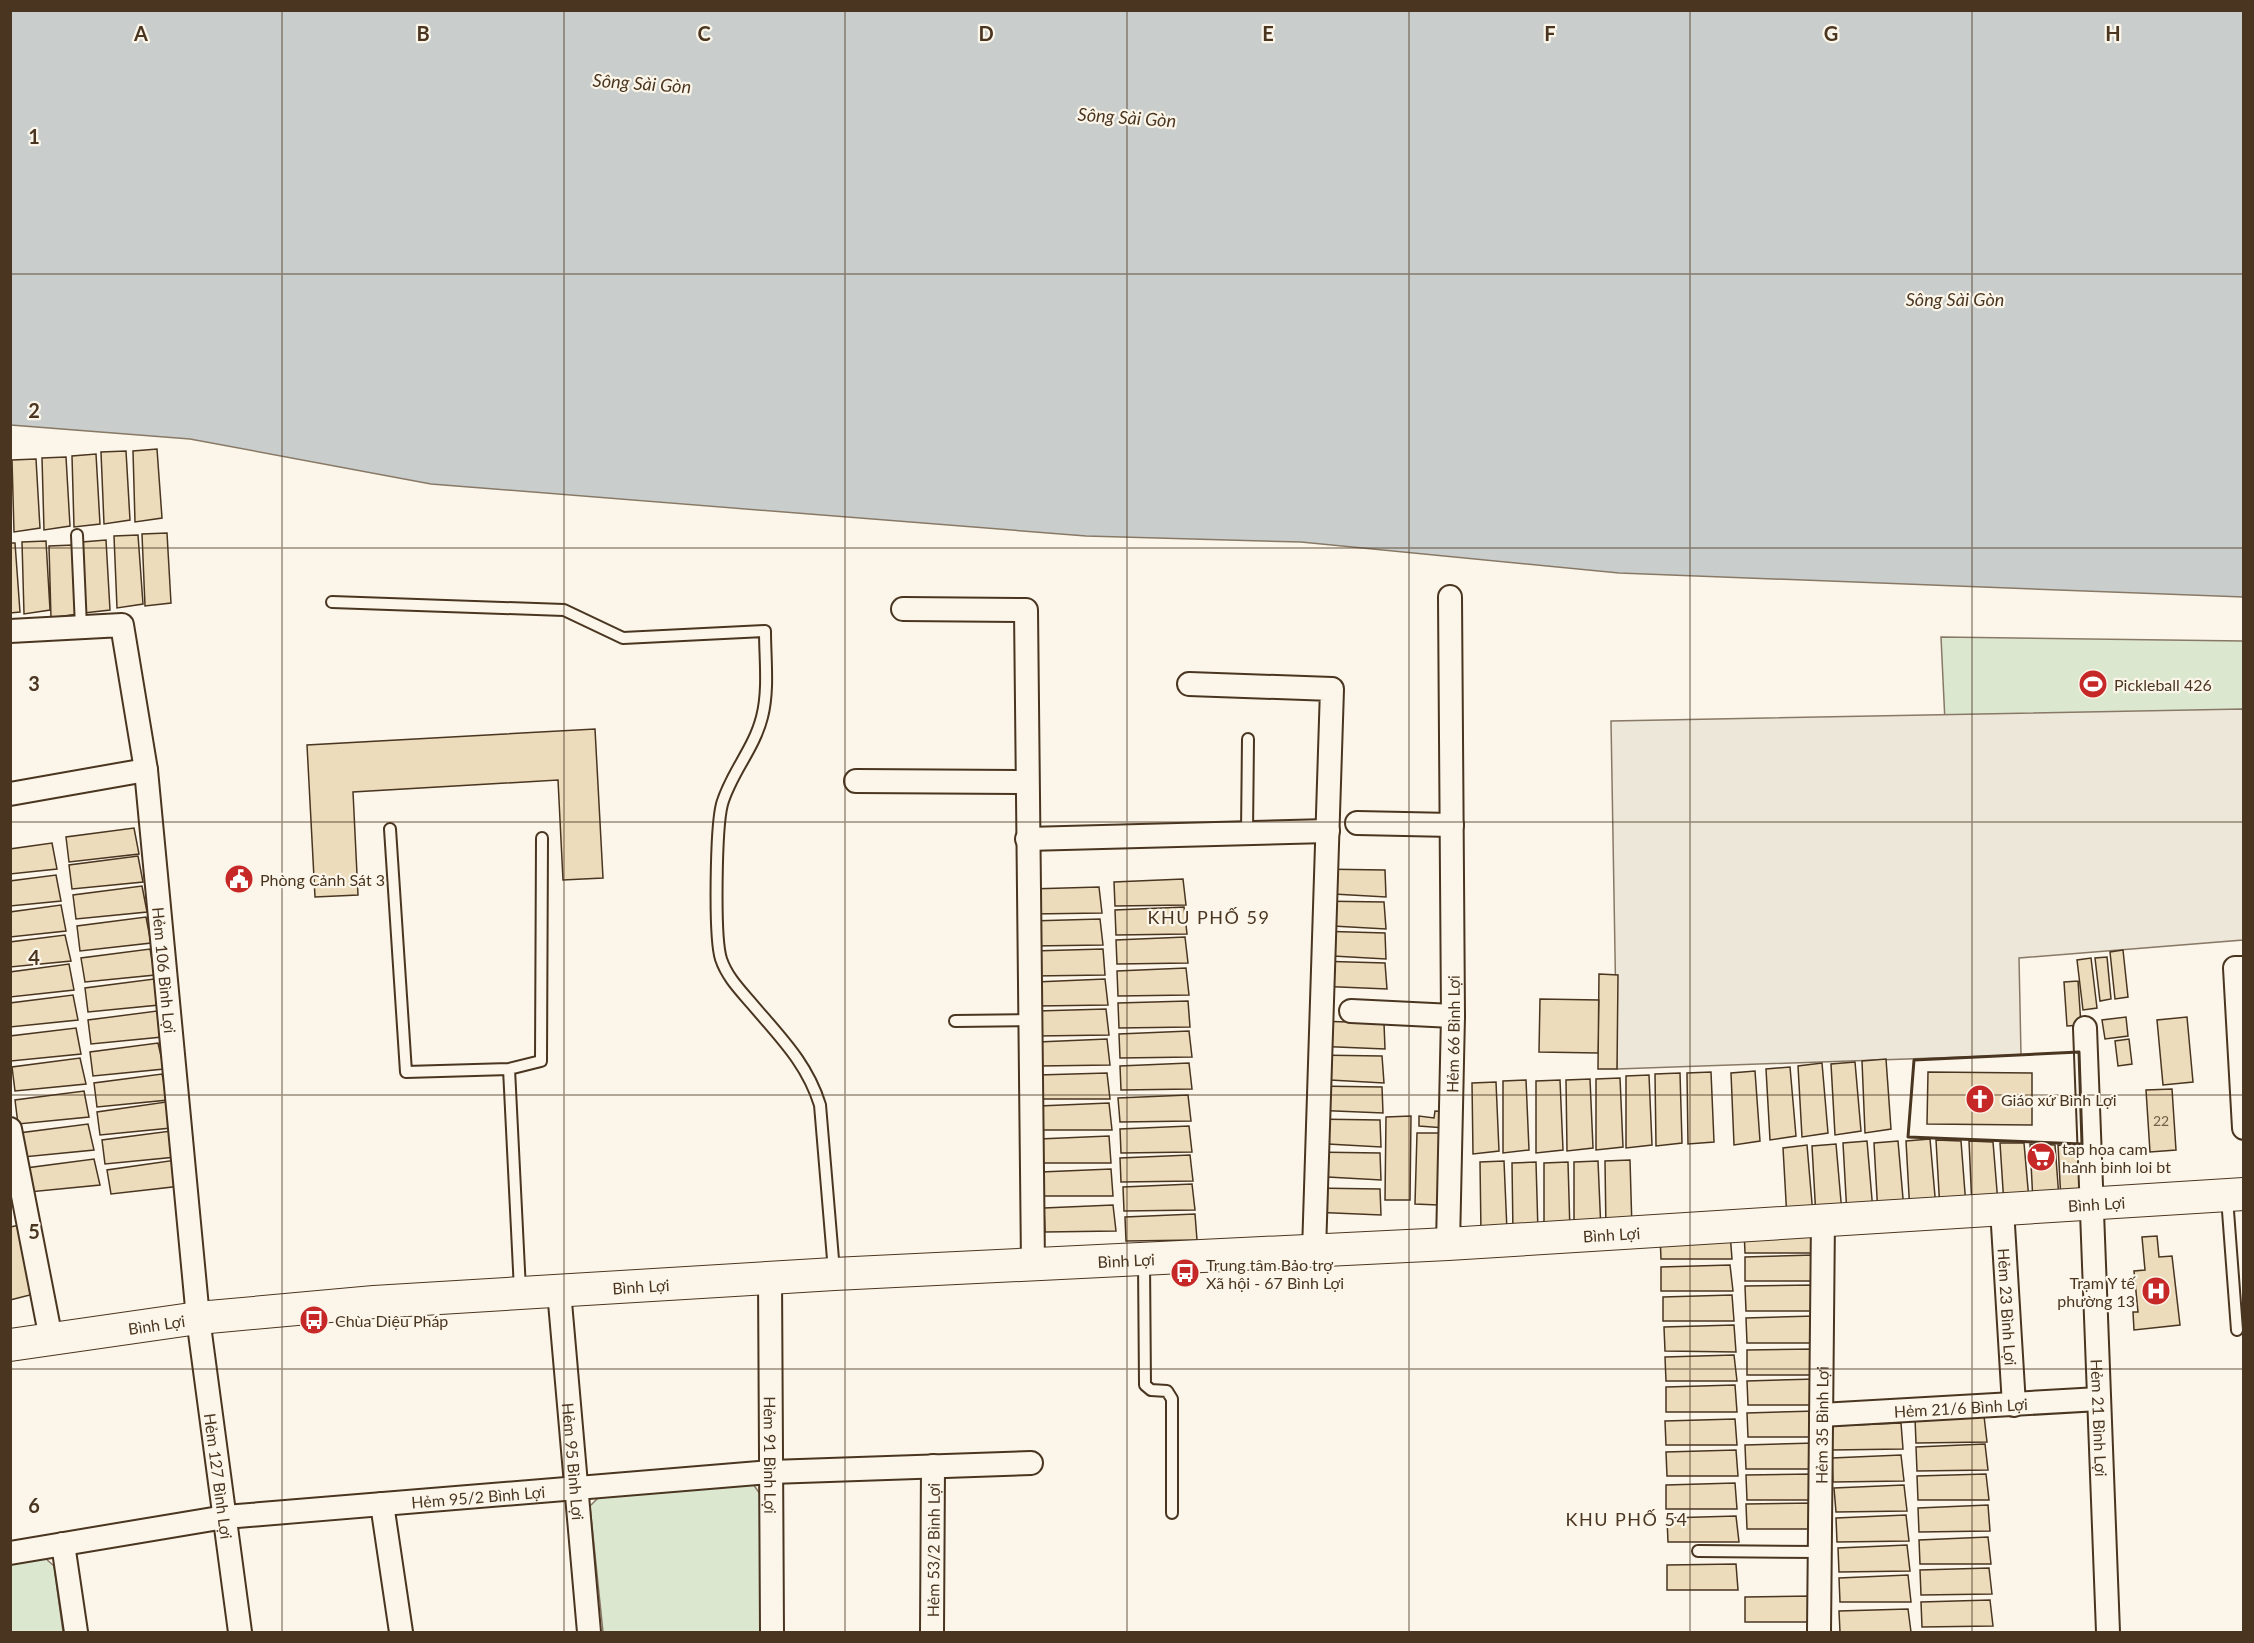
<svg xmlns="http://www.w3.org/2000/svg" width="2254" height="1643" viewBox="0 0 2254 1643" font-family="Lato,sans-serif">
<rect width="100%" height="100%" fill="#fbf6e9"/>
<!-- green -->
<path fill="#dce7d0" stroke="#887966" stroke-width="1.5" d="M1941 637 2243 641V727L1945 722Z
M753 1484 760 1494 762 1632H603L590 1506 599 1497Z
M44 1557 54 1566 63 1632H11V1564Z"/>
<!-- parking -->
<path fill="#ede7d9" stroke="#887966" stroke-width="1.5" d="M2243 709V940L2019 958 2021 1055 1617 1069 1611 721Z"/>
<!-- water -->
<path fill="#c9cecd" stroke="#887966" stroke-width="1.5" d="M10 11H2243V597L1619 573 1301 542 1086 536 431 484 190 439 11 425Z"/>
<!-- building -->
<path fill="#ecdcbc" stroke="#4a3520" stroke-width="1.5" d="M157 449 162 518 135 522 133 451Z
M126 451 130 520 104 524 101 452Z
M96 454 100 524 74 527 72 456Z
M66 457 70 526 44 530 42 458Z
M36 459 40 528 14 532 12 460Z
M167 533 171 603 145 606 142 534Z
M138 535 143 604 117 608 114 536Z
M106 540 110 610 84 613 82 542Z
M46 541 50 610 24 614 22 542Z
M10 543H15L20 612 10 613Z
M73 545 78 614 51 618 49 546Z
M595 729 603 878 563 880 558 780 353 792 358 895 315 897 307 745Z
M134 828 139 854 69 862 66 837Z
M52 843 57 869 10 874V849Z
M138 856 143 882 72 889 69 865Z
M1316 869 1385 870 1386 897 1316 893Z
M56 875 61 901 10 906V881Z
M1183 879 1186 905 1115 906 1114 882Z
M142 886 147 912 76 919 73 895Z
M1099 887 1102 913 1031 914 1030 889Z
M1315 901 1384 902 1386 929 1315 925Z
M61 905 66 931 10 937V912Z
M1184 907 1187 934 1116 935 1115 910Z
M146 917 151 943 80 951 77 926Z
M1100 919 1103 945 1032 946 1031 921Z
M1316 931 1385 933 1386 959 1315 955Z
M65 935 71 961 10 967V942Z
M1185 937 1188 963 1117 964 1116 940Z
M150 949 155 975 85 982 81 958Z
M1103 949 1105 975 1034 976 1033 951Z
M2123 950 2128 997 2115 999 2110 952Z
M2107 957 2111 999 2100 1001 2095 958Z
M2091 958 2097 1008 2083 1010 2077 960Z
M1316 961 1385 963 1387 989 1316 986Z
M69 964 74 990 10 997V972Z
M1186 968 1189 995 1118 996 1117 971Z
M1599 974 1618 975 1617 1069H1598Z
M154 979 159 1005 88 1012 85 988Z
M1105 979 1108 1005 1037 1006 1036 982Z
M2078 981 2081 1025 2067 1026 2064 982Z
M73 995 78 1020 10 1027V1003Z
M1540 999 1599 1000 1598 1053 1539 1052Z
M1188 1001 1190 1027 1119 1028 1118 1003Z
M1106 1009 1109 1035 1037 1036V1011Z
M157 1011 162 1037 91 1044 88 1020Z
M2126 1017 2128 1036 2105 1039 2102 1020Z
M2187 1017 2193 1082 2163 1085 2157 1020Z
M1314 1021 1384 1023 1385 1049 1314 1046Z
M76 1028 81 1054 11 1061 10 1036Z
M1189 1031 1192 1057 1120 1058 1119 1034Z
M1107 1039 1110 1065 1039 1066 1038 1042Z
M2129 1039 2132 1064 2118 1066 2115 1041Z
M158 1043 164 1069 93 1076 90 1052Z
M1313 1055 1382 1056 1384 1083 1312 1079Z
M80 1058 86 1084 15 1091 12 1067Z
M1886 1059 1891 1129 1865 1133 1862 1061Z
M1855 1062 1861 1131 1835 1135 1831 1064Z
M1189 1063 1192 1089 1121 1090 1120 1066Z
M1822 1063 1828 1133 1802 1137 1798 1066Z
M1790 1067 1796 1136 1770 1140 1766 1069Z
M1755 1071 1760 1141 1734 1145 1731 1073Z
M1711 1072 1714 1142 1688 1144 1687 1073Z
M1928 1072 2032 1073V1125L1927 1124Z
M1107 1073 1110 1099H1039L1038 1075Z
M1680 1073 1682 1143 1656 1146 1655 1074Z
M162 1074 168 1100 97 1107 94 1083Z
M1649 1075 1652 1145 1626 1148V1076Z
M1620 1078 1623 1147 1596 1150V1079Z
M1590 1079 1593 1148 1567 1151 1566 1080Z
M1526 1080 1529 1150 1503 1153V1081Z
M1560 1080 1563 1150 1536 1153V1081Z
M1496 1082 1499 1151 1473 1154 1472 1083Z
M1313 1086 1382 1087 1383 1113 1312 1110Z
M2172 1089 2176 1150 2150 1152 2146 1090Z
M84 1091 89 1117 18 1124 15 1100Z
M1188 1095 1191 1121 1120 1122 1118 1098Z
M166 1102 171 1128 100 1135 97 1112Z
M1109 1103 1112 1130H1040L1039 1106Z
M1435 1111 1446 1112 1445 1128 1419 1126V1116L1434 1118Z
M1411 1116 1410 1200H1385L1386 1117Z
M1311 1119 1380 1120 1381 1147 1310 1143Z
M88 1124 94 1150 23 1157 19 1133Z
M1189 1126 1192 1152 1121 1153 1120 1129Z
M171 1131 176 1157 105 1164 102 1140Z
M1417 1133H1440L1438 1205 1415 1204Z
M1109 1136 1111 1163H1040L1039 1139Z
M1930 1139 1936 1208 1910 1213 1906 1141Z
M1936 1140 1961 1141 1966 1206 1940 1210Z
M1867 1141 1873 1211 1847 1215 1843 1143Z
M1898 1141 1904 1210 1878 1215 1874 1143Z
M1969 1141 1993 1142 1998 1203 1972 1207Z
M2000 1143H2024L2029 1200 2004 1205Z
M1836 1144 1842 1213 1816 1217 1812 1146Z
M2030 1144 2055 1145 2059 1198 2033 1202Z
M1807 1145 1813 1215 1787 1219 1783 1148Z
M2058 1145 2083 1147 2087 1196 2061 1200Z
M1310 1152 1380 1153 1381 1180 1310 1176Z
M1190 1155 1193 1181 1121 1182 1120 1158Z
M94 1159 100 1185 29 1192 26 1168Z
M176 1160 181 1186 111 1194 107 1170Z
M1630 1160 1632 1229 1606 1232 1605 1161Z
M1504 1161 1507 1231 1481 1234 1480 1162Z
M1598 1161 1601 1231 1574 1234V1162Z
M1536 1162 1538 1232 1513 1235 1512 1163Z
M1568 1162 1570 1232 1544 1235V1163Z
M1111 1169 1113 1196H1042L1041 1172Z
M1192 1184 1195 1210 1124 1211 1123 1187Z
M1311 1188 1380 1189 1381 1215 1311 1212Z
M1113 1205 1116 1231 1045 1232 1044 1208Z
M1195 1214 1197 1240 1126 1241 1125 1217Z
M20 1225 34 1294 10 1300V1227Z
M1813 1227 1816 1253H1745L1744 1229Z
M1730 1233 1732 1259H1661L1660 1235Z
M2157 1236 2159 1257 2172 1256 2180 1325 2134 1330 2133 1312H2138L2134 1271 2145 1270 2142 1237Z
M1814 1255 1816 1281H1745V1257Z
M1730 1265 1733 1291H1661V1267Z
M1815 1285 1817 1311H1746L1745 1286Z
M1732 1295 1734 1321H1663V1297Z
M1815 1316 1818 1343H1747L1746 1318Z
M1734 1325 1736 1352 1665 1351 1664 1327Z
M1816 1349 1818 1375H1747V1350Z
M1734 1355 1737 1381H1666L1665 1357Z
M1816 1379 1819 1405H1748L1747 1381Z
M1735 1385 1737 1412H1666V1387Z
M1817 1411 1819 1437H1748L1747 1413Z
M1984 1416 1987 1442 1916 1443 1915 1418Z
M1735 1419 1737 1445H1666L1665 1421Z
M1901 1423 1903 1449 1832 1450 1831 1426Z
M1815 1443 1817 1469H1746L1745 1445Z
M1985 1444 1988 1470 1917 1471 1916 1447Z
M1736 1450 1738 1476H1667L1666 1452Z
M1901 1455 1904 1481 1833 1482 1832 1458Z
M1815 1474 1818 1500H1747L1746 1475Z
M1986 1474 1989 1500H1918L1917 1476Z
M1735 1483 1737 1509H1666V1485Z
M1904 1485 1907 1511 1836 1512 1834 1488Z
M1816 1503 1818 1529H1747L1746 1504Z
M1988 1505 1990 1531 1919 1532 1918 1508Z
M1906 1515 1909 1541 1837 1542 1836 1518Z
M1736 1516 1739 1542H1668L1667 1518Z
M1988 1537 1991 1564H1920L1919 1540Z
M1907 1545 1910 1571 1839 1572 1838 1548Z
M1736 1564 1738 1590H1667V1565Z
M1989 1568 1992 1594 1921 1595 1920 1570Z
M1908 1575 1911 1602H1840L1839 1578Z
M1814 1596 1816 1622H1745V1597Z
M1990 1600 1993 1626 1922 1627 1921 1602Z
M1908 1609 1911 1632H1840L1839 1611Z"/>
<g fill="none" stroke-linecap="round" stroke-linejoin="round">
<!-- lane casing -->
<g stroke="#4a3520" stroke-width="14">
<path id="lane" d="M77 535 81 627
M332 602 564 610 623 638 765 631C765 659 769 690 762 717 754 749 731 773 722 804 716 827 714 937 721 959 727 977 740 990 752 1004 780 1037 807 1063 820 1105L834 1271
M390 829 406 1072 509 1069 520 1290
M1247 833 1248 739
M955 1021 1030 1020
M509 1069 541 1061 542 838
M2227 1198 2237 1330
M1144 1262 1145 1385 1151 1390 1167 1391 1172 1399V1513
M1698 1551 1820 1552"/>
</g>
<!-- street casing -->
<g stroke="#4a3520" stroke-width="26">
<g id="street">
<path d="M903 609 1026 610 1033 1264"/>
<path id="s1" d="M10 631 122 625 146 770 198 1318 240 1632"/>
<path d="M1189 684 1332 689 1314 1251"/>
<path d="M856 781 1026 782"/>
<path d="M10 794 146 770"/>
<path d="M1357 823 1452 825"/>
<path d="M1027 839 1328 831"/>
<path d="M2244 968H2235L2244 1128"/>
<path d="M1351 1011 1453 1016"/>
<path id="s2" d="M2085 1028 2108 1632"/>
<path d="M10 1129 51 1339"/>
<path id="s3" d="M2002 1209 2014 1405"/>
<path id="s4" d="M1448 1244 1453 1016 1450 597"/>
<path id="s5" d="M770 1277 772 1632"/>
<path id="s6" d="M559 1291 589 1632"/>
<path id="s7" d="M1821 1415 2099 1399"/>
<path d="M382 1504 401 1632"/>
<path d="M63 1544 76 1632"/>
<path id="s8" d="M10 1553 225 1517 771 1472 1031 1463"/>
<path id="s9" d="M932 1632 933 1466"/>
<path id="s10" d="M1819 1632 1823 1218"/>
</g>
</g>
<!-- secondary casing -->
<g stroke="#4a3520" stroke-width="34">
<g id="secondary">
<path id="s11" d="M10 1345 198 1318 374 1302 834 1274 1448 1244 2244 1194"/>
</g>
</g>
<!-- lane -->
<use href="#lane" stroke="#fbf6e9" stroke-width="10"/>
<!-- street -->
<use href="#street" stroke="#fbf6e9" stroke-width="22"/>
<!-- secondary -->
<use href="#secondary" stroke="#fbf6e9" stroke-width="32"/>
<!-- wall -->
<path stroke="#4a3520" stroke-width="3" d="M2079 1052 2082 1144 1908 1137 1914 1060Z"/>
</g>
<!-- grid -->
<path fill="none" stroke="#4a3520" stroke-width="1.5" stroke-opacity="0.55" d="M282 10V1632M564 10V1632M845 10V1632M1127 10V1632M1409 10V1632M1690 10V1632M1972 10V1632M10 274H2244M10 548H2244M10 822H2244M10 1095H2244M10 1369H2244"/>
<!-- icons -->
<defs>
<g id="stadium-disc" transform="scale(1.5)"><circle r="9.5" fill="#c62828" stroke="#fbf6e9"/><path d="M0-5a6.5 5 0 1 0 0 10a6.5 5 0 1 0 0-10ZM-3.5-1.8h7v3.6h-7Z" fill="#fff"/></g>
<g id="civic-disc" transform="scale(1.5)"><circle r="9.5" fill="#c62828" stroke="#fbf6e9"/><path d="M-.6-6.5H3V-4.5H.6V-3L4-1V1h2V6H-6V1h2V-1L-.6-3ZM-1.2 2.5V6h2.4V2.5Z" fill="#fff"/></g>
<g id="church-disc" transform="scale(1.5)"><circle r="9.5" fill="#c62828" stroke="#fbf6e9"/><path d="M-1.2-6h2.4v3.5h3.3v2.4h-3.3V6h-2.4V-.1h-3.3v-2.4h3.3Z" fill="#fff"/></g>
<g id="supermarket-disc" transform="scale(1.5)"><circle r="9.5" fill="#c62828" stroke="#fbf6e9"/><path d="M-6-5.5h2.5l.6 2H6L4.5 2H-2.5L-4.4-4H-6ZM-1.5 3.2a1.3 1.3 0 1 0 .1 0ZM3 3.2a1.3 1.3 0 1 0 .1 0Z" fill="#fff"/></g>
<g id="bus-disc" transform="scale(1.5)"><circle r="9.5" fill="#c62828" stroke="#fbf6e9"/><path d="M-5-6H5V4H4V6H2V4H-2V6H-4V4H-5ZM-3.5-4V0h7V-4ZM-3.5 1.2v1.5H-2V1.2ZM2 1.2v1.5H3.5V1.2Z" fill="#fff"/></g>
<g id="hospital-disc" transform="scale(1.5)"><circle r="9.5" fill="#c62828" stroke="#fbf6e9"/><path d="M-5-5h3v3.5h4V-5h3V5h-3V1.5h-4V5h-3Z" fill="#fff"/></g>
</defs>
<g fill-rule="evenodd">
<use href="#stadium-disc" x="2093" y="684"/>
<use href="#civic-disc" x="239" y="879"/>
<use href="#church-disc" x="1980" y="1099"/>
<use href="#supermarket-disc" x="2041" y="1157"/>
<use href="#bus-disc" x="1185" y="1273"/>
<use href="#hospital-disc" x="2156" y="1291"/>
<use href="#bus-disc" x="314" y="1320"/>
</g>
<g text-anchor="middle" dominant-baseline="central" stroke-width="4.5" stroke-linejoin="round" paint-order="stroke">
<!-- number labels -->
<g font-size="14" fill="#725f47">
<text x="2161" y="1120">22</text>
</g>
<!-- poi labels -->
<g font-size="16" fill="#4a3520" stroke="#fbf6e9" text-anchor="start">
<text x="2114" y="684">Pickleball 426</text>
<text x="260" y="879">Phòng Cảnh Sát 3</text>
<text x="2001" y="1099">Giáo xứ Bình Lợi</text>
<text x="2062" y="1148">tap hoa cam<tspan x="2062" dy="18">hanh binh loi bt</tspan></text>
<text x="1206" y="1264">Trung tâm Bảo trợ<tspan x="1206" dy="18">Xã hội - 67 Bình Lợi</tspan></text>
<text x="2135" y="1282" text-anchor="end">Trạm Y tế<tspan x="2135" dy="18">phường 13</tspan></text>
<text x="335" y="1320">Chùa Diệu Pháp</text>
</g>
<!-- street labels -->
<g font-size="16" fill="#4a3520" stroke="#fbf6e9">
<text stroke="none"><textPath href="#s1" startOffset="460">Hẻm 106 Bình Lợi</textPath></text>
<text stroke="none"><textPath href="#s4" startOffset="210">Hẻm 66 Bình Lợi</textPath></text>
<text stroke="none"><textPath href="#s11" startOffset="2092">Bình Lợi</textPath></text>
<text stroke="none"><textPath href="#s11" startOffset="1606">Bình Lợi</textPath></text>
<text stroke="none"><textPath href="#s11" startOffset="1120">Bình Lợi</textPath></text>
<text stroke="none"><textPath href="#s11" startOffset="634">Bình Lợi</textPath></text>
<text stroke="none"><textPath href="#s3" startOffset="98">Hẻm 23 Bình Lợi</textPath></text>
<text stroke="none"><textPath href="#s11" startOffset="148">Bình Lợi</textPath></text>
<text stroke="none"><textPath href="#s7" startOffset="140">Hẻm 21/6 Bình Lợi</textPath></text>
<text stroke="none"><textPath href="#s2" startOffset="390">Hẻm 21 Bình Lợi</textPath></text>
<text stroke="none"><textPath href="#s10" startOffset="207">Hẻm 35 Bình Lợi</textPath></text>
<text stroke="none"><textPath href="#s5" startOffset="178">Hẻm 91 Bình Lợi</textPath></text>
<text stroke="none"><textPath href="#s6" startOffset="171">Hẻm 95 Bình Lợi</textPath></text>
<text stroke="none"><textPath href="#s1" startOffset="969">Hẻm 127 Bình Lợi</textPath></text>
<text stroke="none"><textPath href="#s8" startOffset="472">Hẻm 95/2 Bình Lợi</textPath></text>
<text stroke="none"><textPath href="#s9" startOffset="82">Hẻm 53/2 Bình Lợi</textPath></text>
</g>
<!-- water labels -->
<g font-size="18" font-style="italic" fill="#4a3520" stroke="#fbf6e9">
<text transform="translate(642 83) rotate(4)">Sông Sài Gòn</text>
<text transform="translate(1127 117) rotate(4)">Sông Sài Gòn</text>
<text x="1955" y="299">Sông Sài Gòn</text>
</g>
<!-- neighbourhood labels -->
<g font-size="18" letter-spacing="1.5" fill="#4a3520" stroke="#fbf6e9">
<text x="1209" y="917">KHU PHỐ 59</text>
<text x="1627" y="1519">KHU PHỐ 54</text>
</g>
</g>
<g font-size="20" text-anchor="middle" font-weight="bold" fill="#4a3520" stroke="#fbf6e9" stroke-width="4.5" stroke-linejoin="round" paint-order="stroke">
<text x="141" y="41">A</text>
<text x="423" y="41">B</text>
<text x="704" y="41">C</text>
<text x="986" y="41">D</text>
<text x="1268" y="41">E</text>
<text x="1550" y="41">F</text>
<text x="1831" y="41">G</text>
<text x="2113" y="41">H</text>
<text x="34" y="144">1</text>
<text x="34" y="418">2</text>
<text x="34" y="691">3</text>
<text x="34" y="965">4</text>
<text x="34" y="1239">5</text>
<text x="34" y="1513">6</text>
</g>
<!-- border -->
<rect width="2254" height="1643" fill="none" stroke="#4a3520" stroke-width="24"/>
</svg>
